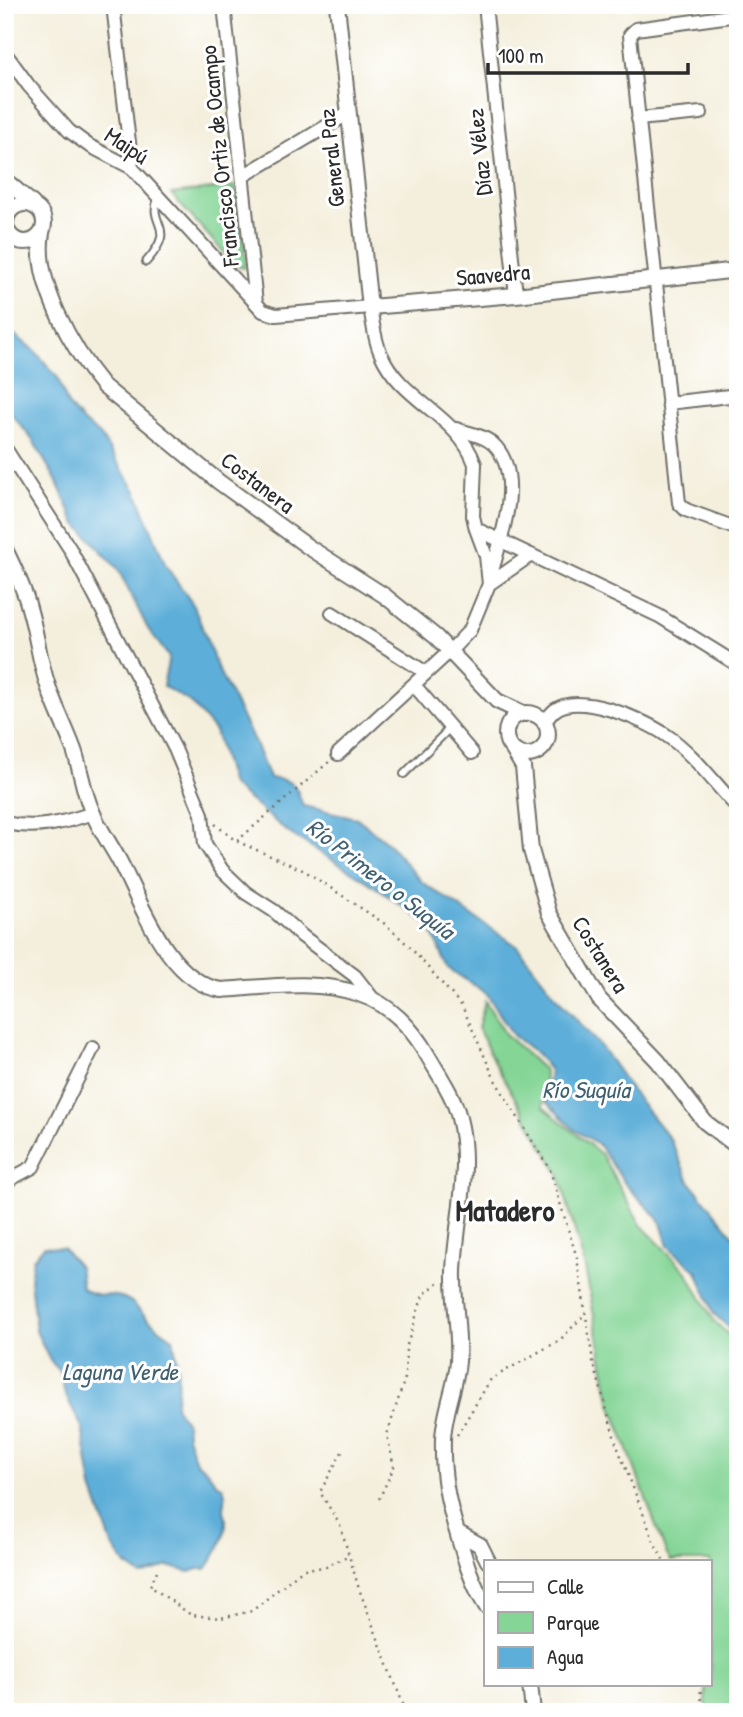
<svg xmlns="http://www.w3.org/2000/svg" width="743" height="1717" viewBox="0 0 743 1717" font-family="'Patrick Hand',sans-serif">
<rect width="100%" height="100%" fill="#fff"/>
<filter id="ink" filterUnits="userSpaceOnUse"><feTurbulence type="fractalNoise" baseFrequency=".0143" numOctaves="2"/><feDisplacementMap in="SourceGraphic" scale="14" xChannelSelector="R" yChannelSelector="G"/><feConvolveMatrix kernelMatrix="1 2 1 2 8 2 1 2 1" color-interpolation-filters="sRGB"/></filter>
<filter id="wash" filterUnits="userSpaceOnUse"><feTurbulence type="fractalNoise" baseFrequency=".00686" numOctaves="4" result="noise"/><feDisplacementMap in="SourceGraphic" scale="28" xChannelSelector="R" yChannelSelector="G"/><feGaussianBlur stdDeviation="1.57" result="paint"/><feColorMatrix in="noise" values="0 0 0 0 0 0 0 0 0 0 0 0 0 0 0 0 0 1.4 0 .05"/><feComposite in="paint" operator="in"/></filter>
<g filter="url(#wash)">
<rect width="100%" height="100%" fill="#f4efdd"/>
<!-- green -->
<path fill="#84d596" stroke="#588060" stroke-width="2" d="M235 186 246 260 244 268 236 266 171 194Z
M485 1001 506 1035 545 1071 543 1107 601 1154 641 1225 687 1272 714 1321 738 1344V1712H707L705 1684H710V1561H671L666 1553 610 1401 585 1267 559 1174 494 1062 478 1028Z"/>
<!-- water -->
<path fill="#5dafd9" stroke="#446d82" stroke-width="2" d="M5 309 10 331 36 352 58 378 68 405 83 422 100 435 136 491 166 566 194 606 217 667 254 741 269 778C294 780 295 783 303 806L357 818 389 844 422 882 517 946 559 1000 602 1048 640 1102 670 1139 689 1181 738 1241V1336L714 1314 697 1271 668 1246 660 1220 626 1185 598 1144 575 1130 546 1102 550 1070 537 1054 513 1035 487 994 448 968 429 925 368 882 289 833 231 785 215 731 190 702 163 686 169 657 148 629 118 569 75 522 56 480 32 439 5 406Z
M44 1246 63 1248 79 1267 82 1288C100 1301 112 1290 130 1301 138 1307 142 1315 150 1321 157 1327 165 1333 173 1338 178 1361 180 1384 175 1406L186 1423 187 1436 196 1462 207 1470 215 1482 223 1487C227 1499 225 1498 224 1509 224 1513 226 1517 226 1521 226 1539 216 1555 206 1569H199L189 1572 168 1566 142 1576 126 1565 112 1545 92 1488 82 1427 65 1394 60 1373 48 1357 36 1331 30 1280 33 1259Z"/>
</g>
<g filter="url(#ink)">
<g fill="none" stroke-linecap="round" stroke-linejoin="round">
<!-- service casing -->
<g stroke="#717069" stroke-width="10">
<path id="service" d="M146 262C179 225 147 227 158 198
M404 774 450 728"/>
</g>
<!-- minor casing -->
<g stroke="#717069" stroke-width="16">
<path id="minor" d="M113 5 132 168
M224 5 256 303
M485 5 516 295
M738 15 636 29 630 35 679 503 686 510 738 529
M5 53 29 86 69 131 88 145 132 168 263 311 276 315 370 307C373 322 374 340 381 354 401 401 458 415 475 464L473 516 476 529 486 556 489 584 470 630 450 651 338 754
M638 119 701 113
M243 176 349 113
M668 403 738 395
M456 429C469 433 487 436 496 447 524 479 500 540 491 575
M5 448 70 549 175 749 202 814 205 844 222 870 246 893 274 911 302 936 355 976 373 999
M476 529 659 616 738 665
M489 584 531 555
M332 613 425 672
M414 685 472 753
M544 723C547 719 551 713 555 710 579 692 643 719 666 735 693 753 715 784 738 808
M5 823C37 830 63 823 93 813
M5 1182 33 1167 93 1048"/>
</g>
<!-- tertiary casing -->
<g stroke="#717069" stroke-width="18">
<path id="tertiary" d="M337 5 370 307 516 295 738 270
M5 180 33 204
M6 223a19 19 0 1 1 38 0a19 19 0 1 1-38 0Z
M42 233C33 281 73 350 103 386L219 482 307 546 385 596 436 637 497 701 525 714
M5 549C14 568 24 587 29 608 37 634 39 660 48 686 55 707 66 728 74 750 81 770 83 791 92 811 99 829 111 845 120 862 142 905 169 983 222 990 268 987 315 979 359 994 390 1004 413 1029 428 1056 439 1075 454 1096 459 1118 472 1168 456 1220 454 1271 453 1301 460 1330 458 1361 456 1387 444 1412 443 1439 442 1474 447 1499 457 1532 465 1559 471 1582 486 1606
M506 734a21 21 0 1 1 42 0a21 21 0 1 1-42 0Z
M513 750 523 767 531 850 549 913 599 999 658 1061 705 1122 738 1147
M457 1532 480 1545 488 1561
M530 1684 533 1712"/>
</g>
<!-- path -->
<path stroke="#717069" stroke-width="2.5" stroke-dasharray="2 5" stroke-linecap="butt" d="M215 824 236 841 305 871 385 924 409 946 462 1006 495 1080 550 1170 577 1258 593 1361 616 1443 654 1542 664 1561
M237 841 330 761
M457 1435 491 1379 560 1340 586 1313
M342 1452 320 1492 340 1525 359 1589 406 1712
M379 1499 394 1467 387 1435 405 1378 406 1348 423 1295 439 1282
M157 1571 150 1586 191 1615 221 1618 252 1611 303 1569 326 1567 349 1555
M700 1684 702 1712"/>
<!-- service -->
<use href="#service" stroke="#fff" stroke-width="6"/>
<!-- minor -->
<use href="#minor" stroke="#fff" stroke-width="12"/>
<!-- tertiary -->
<use href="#tertiary" stroke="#fff" stroke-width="14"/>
</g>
</g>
<g text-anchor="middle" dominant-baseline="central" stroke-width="6" stroke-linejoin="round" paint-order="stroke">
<!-- street labels -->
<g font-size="23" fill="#2b2b2b" stroke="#fff">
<text transform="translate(127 145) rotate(33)">Maipú</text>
<text transform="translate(479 152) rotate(-96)">Díaz Vélez</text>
<text transform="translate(219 156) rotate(-96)">Francisco Ortiz de Ocampo</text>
<text transform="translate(331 158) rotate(-96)">General Paz</text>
<text transform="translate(493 274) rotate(-5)">Saavedra</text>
<text transform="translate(258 482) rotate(37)">Costanera</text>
<text transform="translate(601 954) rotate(58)">Costanera</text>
</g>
<!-- water labels -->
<g font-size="24" font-style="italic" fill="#3f6071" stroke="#fff">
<text transform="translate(381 878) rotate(38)">Río Primero o Suquía</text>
<text x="586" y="1089">Río Suquía</text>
<text x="120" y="1371">Laguna Verde</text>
</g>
<!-- district labels -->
<g font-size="30" font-weight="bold" fill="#2b2b2b" stroke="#fff">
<text x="505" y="1210">Matadero</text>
</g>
</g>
<!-- margin -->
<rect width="743" height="1717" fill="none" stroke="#fff" stroke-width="28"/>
<!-- legend -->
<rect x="484" y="1560" width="228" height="126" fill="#ffffff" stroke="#aaaaaa" stroke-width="2"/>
<rect x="498" y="1582" width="35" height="10" fill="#ffffff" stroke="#aaaaaa" stroke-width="2"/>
<text x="547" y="1594" font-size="21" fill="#2b2b2b">Calle</text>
<rect x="498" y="1612" width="35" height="21" fill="#84d596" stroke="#aaaaaa" stroke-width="2"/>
<text x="547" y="1630" font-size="21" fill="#2b2b2b">Parque</text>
<rect x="498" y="1647" width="35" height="21" fill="#5dafd9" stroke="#aaaaaa" stroke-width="2"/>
<text x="547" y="1664" font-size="21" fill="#2b2b2b">Agua</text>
<!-- scale -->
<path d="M488 63v10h200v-10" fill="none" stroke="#2b2b2b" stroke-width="3.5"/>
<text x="498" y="63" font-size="21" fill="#2b2b2b" stroke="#ffffff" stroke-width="5" paint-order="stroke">100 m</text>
</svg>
